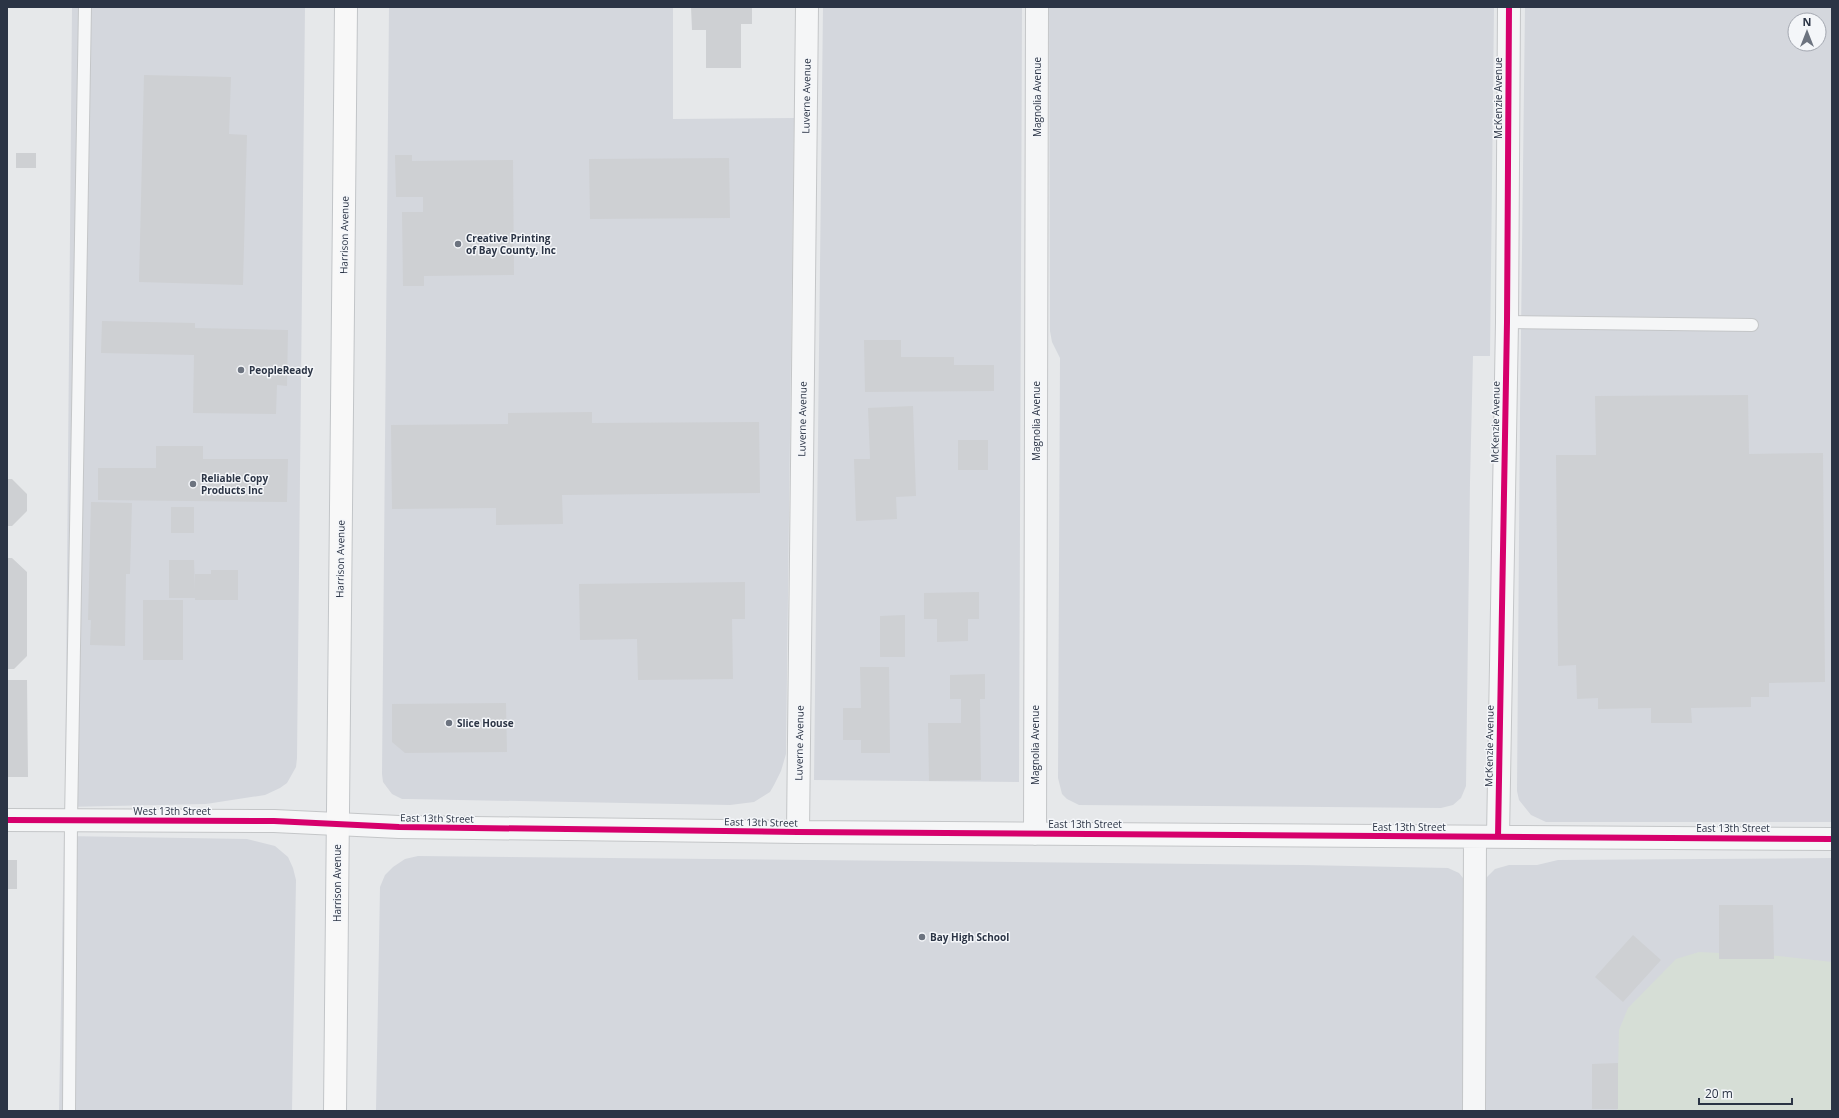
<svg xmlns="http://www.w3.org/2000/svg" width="1839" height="1118" viewBox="0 0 1839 1118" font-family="'Open Sans',sans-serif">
<rect width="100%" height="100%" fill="#e6e8ea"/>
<!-- built -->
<path fill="#d4d7dd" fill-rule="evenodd" d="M72 7H305L297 758 296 767 287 783 280 788 265 795 206 804 65 807Z
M389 7H673V119L794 118 786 754 781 771 774 785 770 792 754 802 730 805 408 799H402L392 794 383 782 382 774Z
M823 7H1022L1019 782 814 780Z
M1049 7H1494L1490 356H1473L1470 482 1466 786 1461 798 1453 805 1441 808 1079 805 1067 799 1062 794 1058 778 1060 358 1052 342 1050 331Z
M1525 7H1832V822H1546L1531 815 1519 800 1517 791 1520 412ZM1795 20H1819V44H1795Z
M64 836 247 839 275 846 288 857 293 868 296 880 292 1111H59Z
M418 856 1303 865 1448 868 1459 873 1463 878 1464 883V1111H376L380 887 385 875 393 867 405 859Z
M1832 858V1111H1483L1484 883 1486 878 1495 869 1509 865H1537L1558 860Z"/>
<!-- green -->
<path fill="#d6ded6" d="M1699 952 1779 956 1832 962V1111H1617L1619 1030 1628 1008 1676 959Z"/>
<!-- building -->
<path fill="#ced0d3" d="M691 7H752V24H741V68H706V30H692Z
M144 75 231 77 229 134 247 135 243 285 139 282Z
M16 153H36V168H16Z
M395 155H412V161L513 160 514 275 424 276V286H403L402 212H423V197H396Z
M729 158 730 218 590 219 589 159Z
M102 321 195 323V328L288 330 287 386 277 385 276 414 193 413 194 355 101 353Z
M864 340H901V357H954V365H994V391L865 392Z
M1748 395 1749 454 1823 453 1825 682 1769 683V697H1751V707L1691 708 1692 723H1651V708L1598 709V698L1577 699 1576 665 1558 666 1556 455H1596L1595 396Z
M913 406 916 496 896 497 897 519 856 521 854 459H870L868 408Z
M592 412V423L759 422 760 493 562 495 563 524 496 525V508L392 509 391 425 508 424V413Z
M958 440H988V470H958Z
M156 446H203V459H288L287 502 98 500V468H156Z
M7 479H12L27 494V511L12 526H7Z
M91 502 132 503 130 574H126L125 646 90 645 91 620H88Z
M171 507H194V533H171Z
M7 558H12L27 572V656L14 669H7Z
M169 560H194L195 590V574H211V570H238V600H195V598H169Z
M745 582V619H732L733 679 638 680 637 639 580 640 579 584Z
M979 592V619H968V641L937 642V619H924V593Z
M143 600H183V660H143Z
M905 615V657H880V616Z
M860 667H889L890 753H861V740H843V708H861Z
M985 674V699H980L981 780 929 781 928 723H961V699H950V675Z
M7 680H27L28 777H7Z
M506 703 507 752 405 753 392 742V704Z
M7 860H17V889H7Z
M1719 905H1773L1774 959H1719Z
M1633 935 1661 960 1623 1002 1595 977Z
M1618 1063V1109H1592V1064Z"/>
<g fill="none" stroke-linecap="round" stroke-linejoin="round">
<!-- service casing -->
<g stroke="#c4c6c8" stroke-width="14">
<path id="service" d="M1507 322 1752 325
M69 1111 71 821 85 7"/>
</g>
<!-- minor casing -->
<g stroke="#c4c6c8" stroke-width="24">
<path id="minor" d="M7 820 274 821 399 827 798 832 1832 839
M798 832 807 7
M1035 834 1037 7
M1498 837 1507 322 1509 7
M1474 1111 1475 837"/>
</g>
<!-- primary casing -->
<g stroke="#c2c5c8" stroke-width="24">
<path id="primary" d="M335 1111 346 7"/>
</g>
<!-- service -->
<use href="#service" stroke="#f5f6f7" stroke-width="12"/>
<!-- minor -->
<use href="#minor" stroke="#f5f6f7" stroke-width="22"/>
<!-- primary -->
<use href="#primary" stroke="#f8f8f8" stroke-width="22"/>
<!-- cycleway casing -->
<g stroke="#f4f6f9" stroke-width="8">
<path id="cycleway" d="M7 820 274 821 399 827 798 832 1832 839
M1498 837 1507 322 1509 7"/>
</g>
<!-- cycleway -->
<use href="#cycleway" stroke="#d6006c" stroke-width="6"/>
</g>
<!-- markers -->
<g fill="#6c737f" stroke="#f4f6f9" stroke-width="1.5">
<circle cx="458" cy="244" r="4"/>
<circle cx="241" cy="370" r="4"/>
<circle cx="193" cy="484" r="4"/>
<circle cx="449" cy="723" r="4"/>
<circle cx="922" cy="937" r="4"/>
</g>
<g text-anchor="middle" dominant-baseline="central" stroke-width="3" stroke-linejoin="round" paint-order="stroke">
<!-- street labels -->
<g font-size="10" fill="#2b3445" stroke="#f4f6f9">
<text transform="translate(806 96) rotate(-89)">Luverne Avenue</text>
<text transform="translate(1037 97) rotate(-90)">Magnolia Avenue</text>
<text transform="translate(1498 98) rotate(-90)">McKenzie Avenue</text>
<text transform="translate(344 235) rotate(-89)">Harrison Avenue</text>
<text transform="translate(802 419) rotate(-89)">Luverne Avenue</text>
<text transform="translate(1036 421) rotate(-90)">Magnolia Avenue</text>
<text transform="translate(1495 422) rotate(-89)">McKenzie Avenue</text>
<text transform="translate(340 559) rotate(-89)">Harrison Avenue</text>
<text transform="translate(799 743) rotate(-89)">Luverne Avenue</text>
<text transform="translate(1035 745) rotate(-90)">Magnolia Avenue</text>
<text transform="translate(1489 746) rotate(-89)">McKenzie Avenue</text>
<text x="172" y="811">West 13th Street</text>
<text transform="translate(437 818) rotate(1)">East 13th Street</text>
<text transform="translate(761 822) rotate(1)">East 13th Street</text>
<text x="1085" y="824">East 13th Street</text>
<text x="1409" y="827">East 13th Street</text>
<text x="1733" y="828">East 13th Street</text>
<text transform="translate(337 883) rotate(-90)">Harrison Avenue</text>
</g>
<!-- poi labels -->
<g font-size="10" font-weight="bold" fill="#2b3445" stroke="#f4f6f9" text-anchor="start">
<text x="466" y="238">Creative Printing<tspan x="466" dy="12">of Bay County, Inc</tspan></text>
<text x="249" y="370">PeopleReady</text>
<text x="201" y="478">Reliable Copy<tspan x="201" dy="12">Products Inc</tspan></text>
<text x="457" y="723">Slice House</text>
<text x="930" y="937">Bay High School</text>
</g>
</g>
<!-- border -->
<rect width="1839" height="1118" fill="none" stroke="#2b3445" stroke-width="16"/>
<!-- north arrow -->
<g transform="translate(1807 32)"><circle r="19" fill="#f4f6f9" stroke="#a4a8b1"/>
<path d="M0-3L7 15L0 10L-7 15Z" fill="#6c737f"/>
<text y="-6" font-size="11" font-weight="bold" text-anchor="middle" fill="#2b3445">N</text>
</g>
<!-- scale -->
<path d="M1699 1098v6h93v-6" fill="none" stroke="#2b3445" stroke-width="2"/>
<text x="1705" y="1098" font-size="12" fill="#2b3445" stroke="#f4f6f9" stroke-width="3" paint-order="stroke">20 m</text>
</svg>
